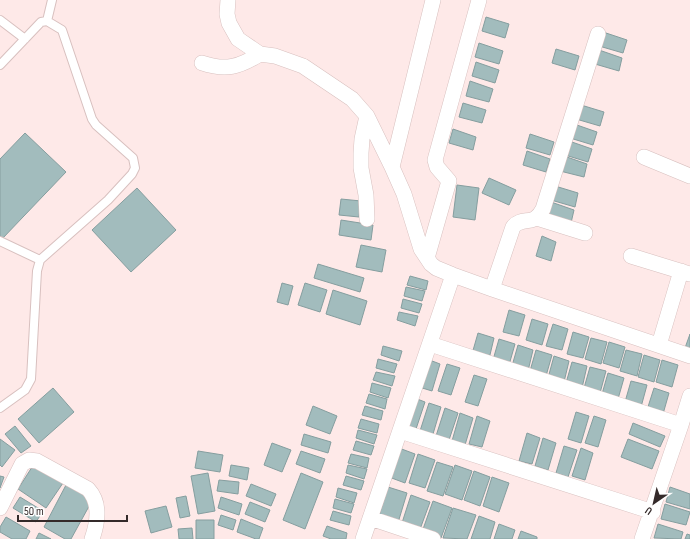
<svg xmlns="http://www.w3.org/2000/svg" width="690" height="539" viewBox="0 0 690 539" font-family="'Sofia Sans Condensed',sans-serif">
<rect width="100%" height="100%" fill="#fee9e8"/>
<!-- building -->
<path fill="#a2bcbd" stroke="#859e9f" d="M486 17 509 24 505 38 482 31Z
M603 32 627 40 623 53 599 46Z
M479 43 503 51 499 64 475 57Z
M556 49 579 56 575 70 552 63Z
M599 50 622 58 619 71 595 64Z
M476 62 499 70 495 83 472 76Z
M470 81 493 89 489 102 466 96Z
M463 103 486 110 482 123 459 117Z
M581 105 604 112 600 126 576 119Z
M574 124 597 132 593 145 570 138Z
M453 129 476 137 473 150 449 143Z
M25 133 66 172 2 239 0 237V159Z
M530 134 554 142 550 155 526 148Z
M569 141 592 149 588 162 565 155Z
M527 151 550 159 546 172 523 165Z
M564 156 587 164 584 177 560 171Z
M489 178 516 190 509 205 482 193Z
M457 185 479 188 475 220 453 217Z
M555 186 578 193 575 207 551 200Z
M137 188 176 230 131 272 92 230Z
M341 199 361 201 359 217 339 215Z
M551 202 574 210 571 223 547 216Z
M341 220 373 225 371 240 339 235Z
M542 236 556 242 551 261 536 256Z
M361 245 386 250 382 272 356 267Z
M318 264 364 278 360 292 314 278Z
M410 276 428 281 426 290 407 285Z
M282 283 293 286 288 305 277 302Z
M305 283 327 290 320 312 298 305Z
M406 287 425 291 422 301 404 296Z
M333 290 367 301 360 325 326 314Z
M403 299 422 304 419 313 401 308Z
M509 310 525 315 519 336 503 332Z
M399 312 418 316 415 326 397 320Z
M532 319 548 324 542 345 526 340Z
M553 324 568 329 562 350 546 346Z
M573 332 589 337 583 358 567 354Z
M478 333 494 338 489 359 472 354Z
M690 334V350L685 348Z
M591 338 607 342 601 364 585 359Z
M499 339 515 344 509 365 493 360Z
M609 342 625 347 619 368 603 363Z
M518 345 533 350 528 371 512 366Z
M383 346 402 351 399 361 381 355Z
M536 350 552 355 546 376 530 371Z
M626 350 642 354 637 376 620 371Z
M644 355 660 360 654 382 638 377Z
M554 356 569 361 564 382 548 378Z
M378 359 397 364 394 373 376 368Z
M427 359 440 364 432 391 419 387Z
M662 360 678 365 672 387 656 382Z
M572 362 587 366 582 388 566 383Z
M447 364 460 368 451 395 438 391Z
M590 367 606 371 600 393 584 388Z
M376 372 395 376 392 386 373 380Z
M608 373 624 378 618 399 602 394Z
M474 375 487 379 478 406 465 402Z
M631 381 647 385 641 407 625 402Z
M372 383 391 388 388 398 370 392Z
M53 388 74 412 39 443 18 419Z
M654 388 669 393 663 414 647 410Z
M369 394 387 399 385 409 366 403Z
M412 397 425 402 416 429 404 425Z
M429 403 441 407 433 434 420 431Z
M313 406 337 416 330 434 306 425Z
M365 406 383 411 381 420 362 415Z
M445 408 458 413 449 440 436 436Z
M576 412 589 416 581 443 568 439Z
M460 413 473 418 465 445 452 441Z
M477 416 490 421 482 447 469 444Z
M594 416 606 420 598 447 585 443Z
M361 419 379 424 377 433 358 428Z
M633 423 665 436 660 447 629 434Z
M15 426 31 446 21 453 5 434Z
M358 430 377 435 374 444 356 438Z
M527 433 540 438 532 464 519 461Z
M304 434 331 442 328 453 301 445Z
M543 438 556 443 548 470 535 466Z
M0 439 15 450 2 467 0 465Z
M628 439 659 451 652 469 621 457Z
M356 441 374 446 371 455 353 450Z
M272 443 291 450 282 472 264 465Z
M564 446 577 450 568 477 556 473Z
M399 448 415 454 405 483 389 477Z
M581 448 593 453 585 480 572 476Z
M198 451 223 455 220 472 195 468Z
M301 451 325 459 320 473 296 464Z
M351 454 369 458 367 468 348 463Z
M418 454 435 460 425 488 409 483Z
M437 462 453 467 443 496 427 491Z
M34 464 63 483 46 508 18 489Z
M231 465 249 468 247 480 229 476Z
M348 465 367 469 364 479 346 473Z
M455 465 472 471 462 500 445 494Z
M474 471 490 477 480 506 464 500Z
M208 473 215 511 198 514 191 476Z
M301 473 323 482 305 529 283 520Z
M0 476 4 477 0 488Z
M346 476 364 481 361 490 343 485Z
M492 477 509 483 499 512 483 506Z
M219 480 239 482 238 494 217 491Z
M251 484 276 494 271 506 246 496Z
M66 485 93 499 71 539H65L44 527Z
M388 487 407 493 397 526 378 519Z
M670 487 690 494V509L666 502Z
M338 488 357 493 354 503 336 497Z
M411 495 430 502 419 532 401 526Z
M186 496 190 516 180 518 176 498Z
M20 497 43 511 36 522 13 508Z
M221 497 242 504 239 515 218 508Z
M335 499 354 504 351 513 333 508Z
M433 501 452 508 441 538 422 532Z
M250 502 270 510 265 522 245 514Z
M665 504 690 512 686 525 661 519Z
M166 506 172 527 151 533 145 511Z
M453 508 476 515 467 539 443 538Z
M333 511 351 516 349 525 330 520Z
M221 515 236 520 233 530 218 525Z
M479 516 495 522 490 539H471Z
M6 517 30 531 26 539H12L0 532V527Z
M241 519 263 528 259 539H256L237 532Z
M196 520H214V539H196Z
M499 524 515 530 512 539H494Z
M658 524 683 532 681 539 654 538Z
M327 526 347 533 346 539H331L323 536Z
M192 528 193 539H179L178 529Z
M521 531 537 537V539H518Z
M39 533 51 539H36Z
M687 534 690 535V539H685Z"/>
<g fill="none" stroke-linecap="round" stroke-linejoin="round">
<!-- lane casing -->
<g stroke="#d8c0bf" stroke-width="10">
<path id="lane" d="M0 20 25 39
M47 21 52 0
M0 65 41 22 47 21 62 30 92 119 96 125 133 158 135 168 132 174 108 200 40 260 37 271 31 379 25 390 0 408
M0 241 40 260"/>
</g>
<!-- street casing -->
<g stroke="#d8c0bf" stroke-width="16">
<path id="street" d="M228 0 227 14 229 23 238 39 260 54 275 56 303 66 352 99 367 116 392 167
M433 0 392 167 404 194 421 249 431 264 436 268 453 275 492 289 690 356
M202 63C226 71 239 67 260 54
M644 157 690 176
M537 218 585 233
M367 219 366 195 361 168V153L362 139 367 116
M631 256 690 274
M427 258 449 181 437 167 435 160 479 0
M492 289 513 227C523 215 533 228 543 209L598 34
M430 344 681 425
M659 345 681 271
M400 431 653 512
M0 508 22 464 29 460 37 461 88 489C101 503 98 522 92 539
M370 518 433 539
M363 539 453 275
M642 539 681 425 690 396"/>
</g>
<!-- lane -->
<use href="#lane" stroke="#fff" stroke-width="8"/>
<!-- street -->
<use href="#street" stroke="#fff" stroke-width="15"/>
</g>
<!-- north arrow -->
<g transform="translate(654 503) rotate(214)" stroke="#ffffff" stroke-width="3" paint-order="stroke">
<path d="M0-3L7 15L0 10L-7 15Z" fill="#342a2a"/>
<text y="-6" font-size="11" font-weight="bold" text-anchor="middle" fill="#342a2a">U</text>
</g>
<!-- scale -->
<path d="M18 515v6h109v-6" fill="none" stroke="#342a2a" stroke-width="2"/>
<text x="24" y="515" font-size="12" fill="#342a2a" stroke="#ffffff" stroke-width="3" paint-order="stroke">50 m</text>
</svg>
